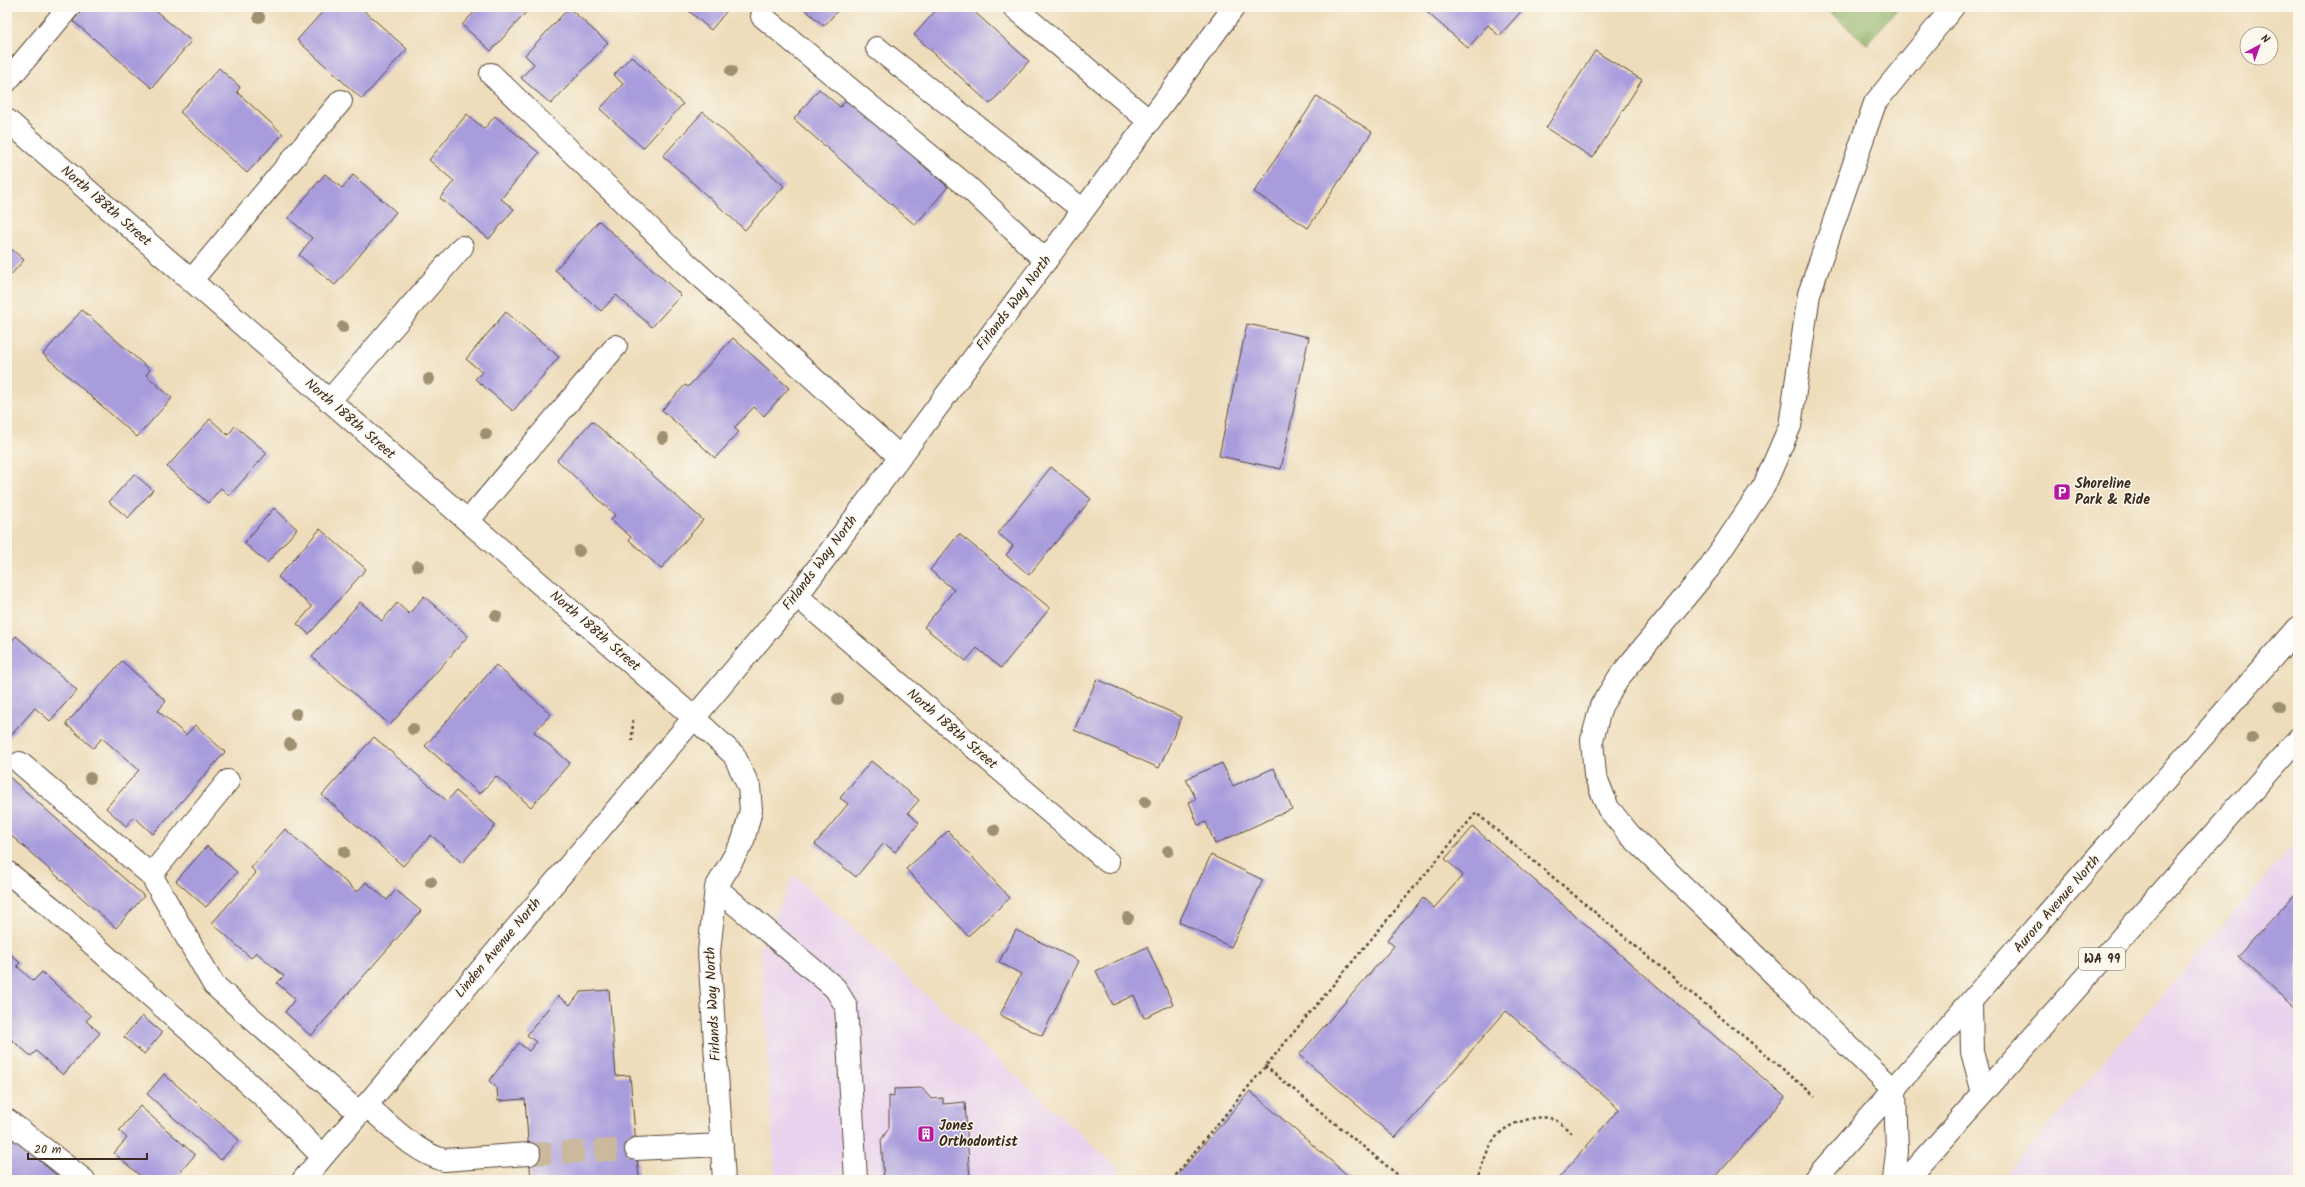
<svg xmlns="http://www.w3.org/2000/svg" width="2305" height="1187" viewBox="0 0 2305 1187" font-family="Kalam,sans-serif">
<rect width="100%" height="100%" fill="#fbf7ec"/>
<filter id="ink" filterUnits="userSpaceOnUse"><feTurbulence type="fractalNoise" baseFrequency=".025" numOctaves="2"/><feDisplacementMap in="SourceGraphic" scale="8" xChannelSelector="R" yChannelSelector="G"/><feConvolveMatrix kernelMatrix="1 2 1 2 8 2 1 2 1" color-interpolation-filters="sRGB"/></filter>
<filter id="wash" filterUnits="userSpaceOnUse"><feTurbulence type="fractalNoise" baseFrequency=".012" numOctaves="4" result="noise"/><feDisplacementMap in="SourceGraphic" scale="16" xChannelSelector="R" yChannelSelector="G"/><feGaussianBlur stdDeviation="0.9" result="paint"/><feColorMatrix in="noise" values="0 0 0 0 0 0 0 0 0 0 0 0 0 0 0 0 0 1.4 0 .05"/><feComposite in="paint" operator="in"/></filter>
<g filter="url(#wash)">
<rect width="100%" height="100%" fill="#edb"/>
<!-- built -->
<path fill="#e9d2ed" d="M2298 839V1180H2001Z
M794 875 1120 1170V1180H775L761 947Z"/>
<!-- forest -->
<path fill="#90b266" stroke="#666e42" d="M1824 7H1899L1867 44Z"/>
<g id="blocks">
<!-- building -->
<path fill="#a99cdd" d="M85 7H151L191 41 152 88 73 21Z
M327 7H360L407 49 362 99 297 40Z
M479 7H531L491 51 462 25Z
M684 7H730L711 30Z
M802 7H841L824 26Z
M939 7H969L1029 61 990 104 914 35Z
M1421 7H1525L1499 36 1488 25 1468 48Z
M569 8 608 43 551 104 521 78 534 64 525 55Z
M1595 51 1642 80 1593 158 1546 128Z
M631 56 683 104 643 148 600 109 623 84 614 75Z
M219 68 240 87 237 92 283 134 247 173 180 112Z
M819 89 840 107 851 95 921 156 917 160 948 187 915 225 794 119Z
M1317 96 1372 132 1308 228 1254 192Z
M703 112 784 186 745 230 663 156Z
M467 114 484 129 495 116 539 153 501 199 514 209 489 239 440 198 454 181 429 160Z
M325 174 342 188 353 175 396 212 335 285 299 255 312 238 288 218Z
M599 221 681 295 652 327 616 295 601 311 555 270Z
M7 245 24 260 7 279Z
M82 310 150 370 146 375 172 398 137 437 43 354Z
M506 312 559 357 513 411 475 379 482 372 466 359Z
M1247 324 1309 337 1281 469 1219 456Z
M733 338 789 388 764 416 754 407 734 428 739 432 715 458 662 410 685 385 688 387Z
M210 419 228 435 235 426 267 453 229 496 221 488 208 503 167 467Z
M592 421 703 520 661 569 629 540 631 537 611 520 615 515 557 460Z
M1051 467 1091 499 1029 575 1006 555 1013 546 998 533Z
M134 474 153 490 128 518 109 502Z
M274 508 297 529 267 563 244 543Z
M320 529 366 569 309 634 297 624 312 607 278 577Z
M959 534 1050 608 1001 668 977 648 966 661 924 627 954 590 930 570Z
M424 596 468 636 390 725 312 657 360 602 382 621 397 603 409 614Z
M16 636 77 690 50 721 35 708 7 740V647Z
M122 661 166 701 158 711 186 735 195 725 225 752 153 834 134 817 126 826 106 808 139 770 102 738 93 748 66 724Z
M496 665 551 714 534 732 570 763 531 807 496 776 480 794 425 746Z
M1097 679 1182 717 1159 768 1074 730Z
M374 737 447 801 456 791 496 825 462 863 431 835 403 866 322 795Z
M871 761 919 800 908 813 919 823 895 852 884 843 856 877 815 844 848 804 840 798Z
M1222 763 1233 786 1274 768 1292 809 1215 844 1206 822 1198 825 1189 802 1196 799 1186 779Z
M7 775 144 896 116 928 7 832Z
M1473 827 1785 1097 1713 1180H1557L1619 1109 1506 1011 1395 1138 1299 1055 1394 946 1387 940 1423 898 1434 908 1463 875 1445 859Z
M285 829 357 892 366 882 387 900 396 890 421 911 311 1036 285 1012 295 999 277 983 284 976 256 952 251 958 212 923 256 873 251 868Z
M948 831 1010 898 968 936 906 869Z
M207 846 237 872 206 907 176 881Z
M1211 855 1263 880 1231 947 1179 922Z
M2298 891V1010L2238 956Z
M1016 930 1079 961 1042 1036 1000 1015 1021 974 999 962Z
M1147 947 1173 1004 1144 1018 1134 995 1113 1005 1096 971Z
M7 951 20 963 17 966 33 981 42 972 91 1016 86 1021 100 1033 63 1075 36 1051 31 1056 7 1036Z
M609 990 616 1076 630 1075 639 1180H531L525 1099 498 1101 497 1088 489 1081 519 1043 529 1051 536 1042 527 1035 558 996 570 1005 581 992Z
M142 1016 162 1033 144 1054 124 1037Z
M164 1074 239 1140 221 1160 147 1094Z
M922 1088 931 1099 943 1098V1104L965 1102 970 1180H884L881 1140 889 1128V1096L894 1097V1089Z
M1250 1091 1353 1180H1173Z
M140 1106 195 1155 173 1180H145L114 1153 127 1138 119 1131Z
M7 1132 62 1180H7Z"/>
</g>
</g>
<g filter="url(#ink)">
<use href="#blocks" fill-opacity="0" stroke="#564536" stroke-width="1"/>
<g fill="none" stroke-linecap="round" stroke-linejoin="round">
<!-- minor-tunnel -->
<path stroke="#cab99c" stroke-width="22" stroke-dasharray="22 11" stroke-linecap="butt" d="M529 1154 636 1149"/>
<!-- minor casing -->
<g stroke="#564536" stroke-width="24">
<path id="minor" d="M1014 7 1149 121
M762 16 968 187 1046 261
M877 48 1083 210
M491 74 685 262 900 457
M7 81 69 7
M7 120 693 717 734 755 749 787 751 810 743 841 716 888 709 952 724 1180
M191 281 341 101
M329 401 462 247
M468 521 616 346
M797 596 1108 862
M20 763 151 875
M228 781 151 875 214 985 359 1113
M7 872 51 907 264 1097 322 1156
M716 888 835 988 846 1006 856 1180
M1895 1091 1630 835 1608 808 1595 775 1592 740 1601 706 1620 676 1709 568 1764 486 1790 426 1809 294 1875 103 1953 7
M366 1105C390 1125 414 1152 444 1160L529 1154
M7 1120 84 1180
M636 1149 722 1145
M303 1180 797 596 1234 7"/>
</g>
<!-- major casing -->
<g stroke="#564536" stroke-width="24">
<path id="major" d="M1971 1003 1972 1052 1983 1093
M1894 1180 1897 1151 1895 1091"/>
</g>
<!-- highway casing -->
<g stroke="#564536" stroke-width="24">
<path id="highway" d="M1814 1180 2298 628
M1906 1180 2298 739"/>
</g>
<!-- path -->
<path stroke="#564536" stroke-width="2.5" stroke-dasharray="3 3" stroke-linecap="butt" d="M632 741 633 721 637 720
M1265 1066 1404 1180
M1171 1180 1476 813 1815 1096
M1474 1180 1478 1177C1489 1145 1494 1127 1530 1119 1538 1117 1549 1116 1557 1121 1563 1125 1568 1130 1574 1135"/>
<!-- minor -->
<use href="#minor" stroke="#fff" stroke-width="22"/>
<!-- major -->
<use href="#major" stroke="#fff" stroke-width="22"/>
<!-- highway -->
<use href="#highway" stroke="#fff" stroke-width="22"/>
</g>
<!-- trees -->
<g fill="#9d9171">
<circle cx="259" cy="17" r="6"/>
<circle cx="731" cy="71" r="6"/>
<circle cx="343" cy="327" r="6"/>
<circle cx="429" cy="379" r="6"/>
<circle cx="486" cy="434" r="6"/>
<circle cx="663" cy="438" r="6"/>
<circle cx="579" cy="551" r="6"/>
<circle cx="418" cy="566" r="6"/>
<circle cx="496" cy="616" r="6"/>
<circle cx="838" cy="699" r="6"/>
<circle cx="2279" cy="707" r="6"/>
<circle cx="296" cy="714" r="6"/>
<circle cx="413" cy="729" r="6"/>
<circle cx="2252" cy="738" r="6"/>
<circle cx="290" cy="744" r="6"/>
<circle cx="90" cy="778" r="6"/>
<circle cx="1145" cy="802" r="6"/>
<circle cx="994" cy="830" r="6"/>
<circle cx="1168" cy="851" r="6"/>
<circle cx="344" cy="852" r="6"/>
<circle cx="431" cy="882" r="6"/>
<circle cx="1128" cy="918" r="6"/>
</g>
</g>
<!-- icons -->
<defs>
<g id="parking-square" transform="scale(0.9)"><rect x="-9" y="-9" width="18" height="18" rx="4" fill="#b5179e" stroke="#fbf7ec"/><path d="M-3.5-5.5H1a3.5 3.5 0 0 1 0 7H-1V5.5H-3.5ZM-1-3.4V-.6H.8a1.4 1.4 0 0 0 0-2.8Z" fill="#fff"/></g>
<g id="building-square" transform="scale(0.9)"><rect x="-9" y="-9" width="18" height="18" rx="4" fill="#b5179e" stroke="#fbf7ec"/><path d="M-4-6H4V6H1V3H-1V6H-4ZM-2.5-4.3h1.7v1.8h-1.7ZM.8-4.3h1.7v1.8H.8ZM-2.5-1h1.7V.8h-1.7ZM.8-1h1.7V.8H.8Z" fill="#fff"/></g>
</defs>
<g fill-rule="evenodd">
<use href="#parking-square" x="2062" y="492"/>
<use href="#building-square" x="926" y="1134"/>
</g>
<g text-anchor="middle" dominant-baseline="central" stroke-width="3" stroke-linejoin="round" paint-order="stroke">
<!-- shield labels -->
<rect fill="#fbf7ec" stroke="#75685c" stroke-width="1" x="2079" y="948" width="46" height="22" rx="3"/>
<g font-size="13" font-weight="bold" fill="#3b2a1e">
<text x="2102" y="959">WA 99</text>
</g>
<!-- street labels -->
<g font-size="14" fill="#3b2a1e" stroke="#fbf7ec">
<text transform="translate(106 206) rotate(41)">North 188th Street</text>
<text transform="translate(1014 303) rotate(-53)">Firlands Way North</text>
<text transform="translate(350 419) rotate(41)">North 188th Street</text>
<text transform="translate(820 563) rotate(-53)">Firlands Way North</text>
<text transform="translate(595 631) rotate(41)">North 188th Street</text>
<text transform="translate(952 729) rotate(41)">North 188th Street</text>
<text transform="translate(2057 904) rotate(-49)">Aurora Avenue North</text>
<text transform="translate(498 948) rotate(-50)">Linden Avenue North</text>
<text transform="translate(713 1004) rotate(-93)">Firlands Way North</text>
</g>
<!-- poi labels -->
<g font-size="14" font-weight="bold" fill="#3b2a1e" stroke="#fbf7ec" text-anchor="start">
<text x="2075" y="484">Shoreline<tspan x="2075" dy="16">Park &amp; Ride</tspan></text>
<text x="939" y="1126">Jones<tspan x="939" dy="16">Orthodontist</tspan></text>
</g>
</g>
<!-- margin -->
<rect width="2305" height="1187" fill="none" stroke="#fbf7ec" stroke-width="24"/>
<!-- north arrow -->
<g transform="translate(2259 46) rotate(41)"><circle r="19" fill="#fbf7ec" stroke="#aea59a"/>
<path d="M0-3L7 15L0 10L-7 15Z" fill="#b5179e"/>
<text y="-6" font-size="11" font-weight="bold" text-anchor="middle" fill="#3b2a1e">N</text>
</g>
<!-- scale -->
<path d="M28 1153v6h119v-6" fill="none" stroke="#3b2a1e" stroke-width="2"/>
<text x="34" y="1153" font-size="12" fill="#3b2a1e" stroke="#fbf7ec" stroke-width="3" paint-order="stroke">20 m</text>
</svg>
